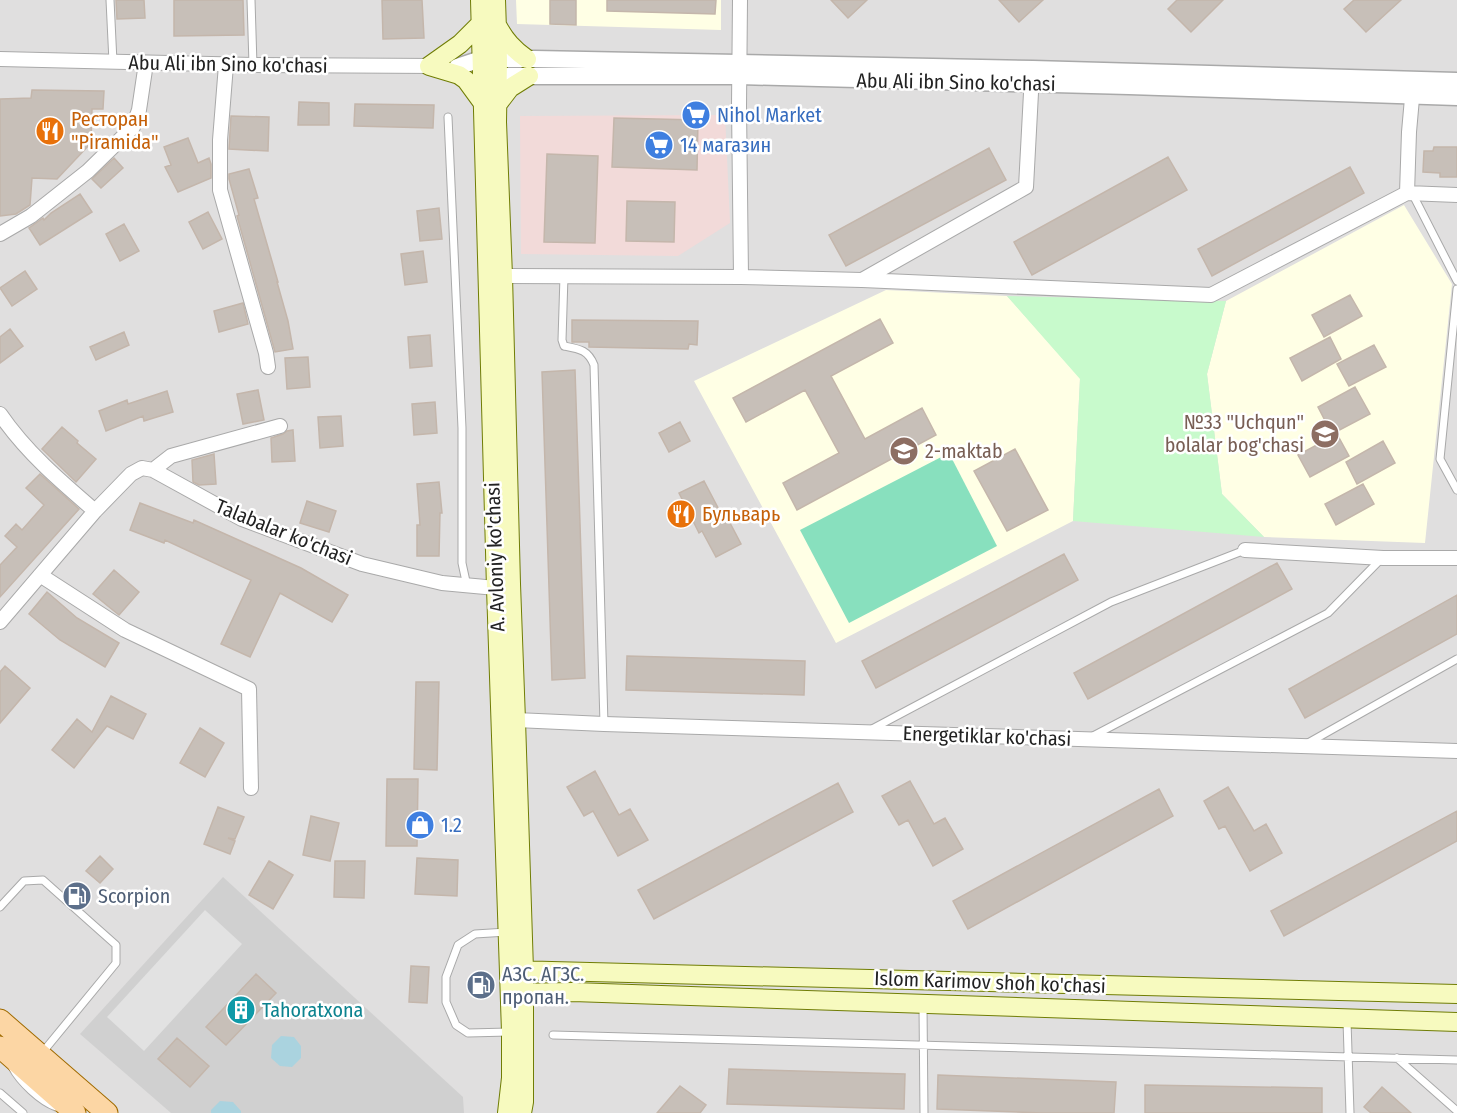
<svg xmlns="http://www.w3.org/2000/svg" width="1457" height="1113" viewBox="0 0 1457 1113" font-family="'Fira Sans Condensed',sans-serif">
<rect width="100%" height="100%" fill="#f2efe9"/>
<!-- residential -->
<path fill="#e0dfdf" d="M0 0H1457V1113H0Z"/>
<!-- commercial -->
<path fill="#f2dad9" d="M725 115 730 223 678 256 521 254 520 116Z"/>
<!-- education -->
<path fill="#ffffe5" d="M516 0H721V30L517 24Z
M1404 205 1452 284 1425 543 1264 537 1222 494 1207 374 1226 301Z
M886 290 1007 296 1080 378 1073 521 836 643 694 381Z"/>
<!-- religious -->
<path fill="#d0d0d0" d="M223 877 463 1097 464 1113H171L80 1034Z"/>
<!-- park -->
<path fill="#c8facc" d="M1007 296 1226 301 1207 374 1222 494 1264 537 1073 521 1080 379Z"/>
<!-- pitch -->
<path fill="#88e0be" d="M949 453 997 546 849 623 800 530Z"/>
<!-- parking -->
<path fill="#e2e2e2" d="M205 910 242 944 144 1051 107 1017Z"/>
<!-- water -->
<path fill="#aad3df" d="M281 1036 294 1037 301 1046V1058L292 1067 280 1066 271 1058 272 1045Z
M220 1101 233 1102 241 1111V1113H211V1110Z"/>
<!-- building -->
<path fill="#c7bfb8" stroke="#c4b6ab" stroke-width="1.5" d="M116 0H144L145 18 117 19Z
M174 0H243L244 35 174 36Z
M382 0H422L424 38 383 39Z
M550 0H576V25L550 24Z
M607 0H716L715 14 607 11Z
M831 0H867L848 18Z
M999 0H1043L1019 22Z
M1177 0H1223L1191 32 1168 9Z
M1354 0H1401L1366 32 1344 9Z
M32 90 104 91 103 109H92L91 143 57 179 32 178 30 205 16 214 0 216V99L31 98Z
M299 102 329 103V125H298Z
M355 104 434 105 433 128 354 126Z
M231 116 269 117 268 151 229 149Z
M614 118 698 120 697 170 612 167Z
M188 138 198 163 209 158 211 164V178L178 192 165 167 171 165 164 147Z
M1434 147H1457V177H1440V173L1423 172 1424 151H1433Z
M989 148 1006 180 846 266 829 235Z
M547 154 598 156 595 243 544 242Z
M1168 157 1187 190 1032 275 1014 242Z
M114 158 123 168 101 188 92 179Z
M1350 167 1364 193 1212 276 1198 249Z
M249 169 258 198 254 199 278 282H277L288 321 293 349 275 352 237 216 239 215 229 179V174Z
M80 194 92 212 40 245 29 228 43 218 44 220 51 213Z
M627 201 675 202 674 242 626 241Z
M439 208 442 239 420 241 417 211Z
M208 212 222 239 203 249 189 222Z
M124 224 139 251 120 261 106 234Z
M423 251 427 282 405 285 401 254Z
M25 271 37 289 12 306 0 288Z
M1350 295 1362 316 1324 337 1312 315Z
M243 303 248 324 219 332 214 311Z
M880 319 893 343 831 376 865 439 922 408 936 435 797 510 783 483 839 453 805 390 746 422 733 398Z
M572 320 698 321 697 345 689 344 688 349 589 347V342H572Z
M10 329 23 346 0 363V337Z
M124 332 129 345 96 360 90 347Z
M430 335 432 366 410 368 408 337Z
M1330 337 1341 359 1302 381 1290 358Z
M1374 345 1386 367 1349 386 1337 364Z
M308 357 310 387 287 389 285 358Z
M575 370 585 678 552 680 542 372Z
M1355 387 1370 414 1332 434 1318 407Z
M258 390 264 420 243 424 237 394Z
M167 391 173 412 144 421 143 416 106 431 99 411 127 400 128 404Z
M435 402 437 433 414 435 412 404Z
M341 416 343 446 320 448 318 417Z
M680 422 690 441 669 452 659 433Z
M62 427 78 441 77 443 96 459 76 482 42 449Z
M293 430 295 461 272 462 271 438 283 434 287 431Z
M1337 434 1349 456 1310 477 1298 455Z
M1383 441 1395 463 1357 484 1346 462Z
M1015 449 1048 510 1007 531 974 471Z
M214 454 216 484 199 485 193 482 192 460Z
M40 474 79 509 0 597V565L17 547 5 536 16 524 22 530 44 505 26 488Z
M704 481 726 523 729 521 741 544 716 557 702 531 699 533 679 493Z
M439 482 442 513H440L439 556H417V525H420L417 484Z
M1363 484 1374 504 1336 525 1325 504Z
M307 501 336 511 329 532 300 523Z
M140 503 193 523 194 520 301 568 348 595 332 622 280 593 250 657 221 644 251 580 165 540 164 543 130 530Z
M1064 554 1078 580 876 688 862 661Z
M1277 563 1292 589 1088 699 1074 673Z
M114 570 139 592 119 615 93 594Z
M47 592 77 618 119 643 105 667 60 640 29 614Z
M1457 595V634L1305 718 1289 689Z
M627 656 805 661 804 695 626 690Z
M5 666 30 688 0 723V672Z
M416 682H439L437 770 414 769Z
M111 696 146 714 133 739 107 726 74 768 52 750 77 719 92 732Z
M200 728 224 743 205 777 180 763Z
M595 771 619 815 630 809 648 840 618 856 593 811 584 816 567 787Z
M387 779H418L417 846H386Z
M910 781 934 824 945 818 963 849 933 866 908 820 899 825 882 796Z
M838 783 853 812 654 919 638 890Z
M1228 787 1254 831 1266 824 1282 853 1250 871 1225 826 1219 829 1204 801Z
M1159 789 1173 816 968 929 953 901Z
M218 807 244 817 235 839 228 838 235 841 230 854 204 844Z
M1457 811V841L1284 936 1271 911Z
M311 816 339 823 330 861 303 855Z
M100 856 113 869 100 883 86 871Z
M417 858 458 860 457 896 415 894Z
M269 861 293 875 273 909 249 895Z
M335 861H365L364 898 334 897Z
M411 966 429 967 427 1003 409 1002Z
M256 974 276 993 226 1045 206 1027Z
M177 1038 209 1066 190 1087 158 1059Z
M729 1069 905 1074 904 1109 727 1104Z
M938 1075 1116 1082 1114 1113H1043L937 1109Z
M1145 1085 1322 1088V1113H1145Z
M680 1086 706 1105 700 1113H657Z
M1382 1087 1411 1113H1371L1364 1107Z"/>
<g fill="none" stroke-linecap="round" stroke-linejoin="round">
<!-- service casing -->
<g stroke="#a9a9a9" stroke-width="9">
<path id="service" d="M110 0 113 62
M251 0 253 65
M448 117 462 428V563L467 586
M1412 193 1457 281
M564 276 562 340 564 346C580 349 588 350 594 365L604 724
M1457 289 1440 459 1457 490
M872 729 1111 602 1245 550
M1091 737 1328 613 1381 559
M1308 743 1457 659
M0 907 24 881 43 880 116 945V963L42 1053
M507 932 475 934 458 945 446 977V1002L456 1025 468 1033 509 1032
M923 1006 924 1113
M1347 1021 1350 1113
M553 1035 1457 1060
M1397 1058 1457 1111
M12 1067C20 1082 40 1101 56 1107
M0 1093 23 1113"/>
</g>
<!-- minor casing -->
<g stroke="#a9a9a9" stroke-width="16">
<path id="minor" d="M740 0 739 106 741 277
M0 59 253 65 439 66
M226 65 220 140V190L266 353 268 367
M1413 87 1409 132 1407 193 1457 195
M0 234 31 216 88 171 133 127 139 110 146 63
M503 276 741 277 862 280 1211 295 1407 193
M862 280 1026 187 1032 74
M0 414C26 452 60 481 95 511
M153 470 171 456 280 426
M1245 550 1383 558H1457
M40 575 125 630 249 689 251 788
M0 622 95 511 131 474 142 468 153 470 242 519 362 564 442 583 496 588
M516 720 604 724 1457 751"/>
</g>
<!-- tertiary casing -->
<g stroke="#a9a9a9" stroke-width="19">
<path id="tertiary" d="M457 67 481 59H535L1033 69 1457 81
M486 76H739L1129 86 1457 97"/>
</g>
<!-- secondary casing -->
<g stroke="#707d05" stroke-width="20">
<path id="secondary" d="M480 0 496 588 511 1032V1078L507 1113
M496 0 498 60 497 122 503 276 511 584 516 720 524 970V1102L522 1113
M480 24 460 44 429 66 459 75 466 80 482 102
M497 25C505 40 513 49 527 59
M497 105 510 88 529 76
M513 970 1457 994
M512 993 573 992 1457 1022"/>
</g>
<!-- primary casing -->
<g stroke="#a06b00" stroke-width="23">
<path id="primary" d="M0 1020 107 1113
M0 1047 75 1113"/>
</g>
<!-- service -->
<use href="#service" stroke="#fff" stroke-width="7"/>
<!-- minor -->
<use href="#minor" stroke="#fff" stroke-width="14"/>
<!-- tertiary -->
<use href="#tertiary" stroke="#fff" stroke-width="16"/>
<!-- secondary -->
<use href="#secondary" stroke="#f7fabf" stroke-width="18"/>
<!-- primary -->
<use href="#primary" stroke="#fcd6a4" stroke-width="21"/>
</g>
<!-- icons -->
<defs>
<g id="supermarket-disc" transform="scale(1.5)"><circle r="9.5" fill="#3f7fe0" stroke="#fff"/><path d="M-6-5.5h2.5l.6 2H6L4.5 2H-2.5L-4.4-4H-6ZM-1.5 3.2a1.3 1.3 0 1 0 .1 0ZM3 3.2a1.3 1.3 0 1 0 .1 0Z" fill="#fff"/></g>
<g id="restaurant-disc" transform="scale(1.5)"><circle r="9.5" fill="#e8710a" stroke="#fff"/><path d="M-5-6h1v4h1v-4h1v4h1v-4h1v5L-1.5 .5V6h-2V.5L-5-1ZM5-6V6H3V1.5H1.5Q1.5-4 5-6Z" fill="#fff"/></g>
<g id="school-disc" transform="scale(1.5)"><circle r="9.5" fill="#8d6e63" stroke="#fff"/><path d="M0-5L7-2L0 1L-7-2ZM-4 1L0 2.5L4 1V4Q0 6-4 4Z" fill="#fff"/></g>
<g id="shop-disc" transform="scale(1.5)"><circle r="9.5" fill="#3f7fe0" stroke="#fff"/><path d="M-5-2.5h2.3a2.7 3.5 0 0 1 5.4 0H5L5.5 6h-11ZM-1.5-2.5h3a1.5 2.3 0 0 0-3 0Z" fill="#fff"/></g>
<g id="fuel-disc" transform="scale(1.5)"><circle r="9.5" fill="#5c6f8a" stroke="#fff"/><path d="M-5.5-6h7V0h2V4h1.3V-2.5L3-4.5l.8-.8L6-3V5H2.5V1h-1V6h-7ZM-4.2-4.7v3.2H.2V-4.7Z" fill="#fff"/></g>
<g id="building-disc" transform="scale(1.5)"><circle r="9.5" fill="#0f9aa8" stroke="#fff"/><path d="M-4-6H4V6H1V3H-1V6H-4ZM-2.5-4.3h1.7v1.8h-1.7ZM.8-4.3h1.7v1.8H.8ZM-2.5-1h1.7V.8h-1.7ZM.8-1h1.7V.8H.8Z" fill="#fff"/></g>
</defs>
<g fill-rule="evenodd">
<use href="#supermarket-disc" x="696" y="115"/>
<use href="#restaurant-disc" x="50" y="131"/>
<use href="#supermarket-disc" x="659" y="145"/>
<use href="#school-disc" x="1325" y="434"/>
<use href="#school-disc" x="904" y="451"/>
<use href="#restaurant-disc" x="681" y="514"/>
<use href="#shop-disc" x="420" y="825"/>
<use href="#fuel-disc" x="77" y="896"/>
<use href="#fuel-disc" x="481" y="985"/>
<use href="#building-disc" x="241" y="1010"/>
</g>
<g text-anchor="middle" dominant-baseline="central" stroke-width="5" stroke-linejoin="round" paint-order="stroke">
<!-- street labels -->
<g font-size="20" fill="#222" stroke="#fff">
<text transform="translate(228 64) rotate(1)">Abu Ali ibn Sino ko'chasi</text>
<text transform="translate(956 82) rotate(1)">Abu Ali ibn Sino ko'chasi</text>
<text transform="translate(284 532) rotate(22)">Talabalar ko'chasi</text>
<text transform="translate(495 557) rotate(-92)">A. Avloniy ko'chasi</text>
<text transform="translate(987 736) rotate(2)">Energetiklar ko'chasi</text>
<text transform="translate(990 982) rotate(2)">Islom Karimov shoh ko'chasi</text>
</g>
<!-- shop labels -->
<g font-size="20" fill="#366cbe" stroke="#fff" text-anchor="start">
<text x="717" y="115">Nihol Market</text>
<text x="680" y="145">14 магазин</text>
<text x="441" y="825">1.2</text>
</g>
<!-- food labels -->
<g font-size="20" fill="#c56008" stroke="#fff" text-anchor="start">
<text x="71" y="119">Ресторан<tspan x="71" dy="23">"Piramida"</tspan></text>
<text x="702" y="514">Бульварь</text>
</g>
<!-- education labels -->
<g font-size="20" fill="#785e54" stroke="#fff" text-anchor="end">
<text x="1304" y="422">№33 "Uchqun"<tspan x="1304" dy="23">bolalar bog'chasi</tspan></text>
<text x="925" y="451" text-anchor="start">2-maktab</text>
</g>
<!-- service labels -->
<g font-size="20" fill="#4e5e75" stroke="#fff" text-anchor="start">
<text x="98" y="896">Scorpion</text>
<text x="502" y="974">АЗС. АГЗС.<tspan x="502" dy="23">пропан.</tspan></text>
</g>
<!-- culture labels -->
<g font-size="20" fill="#0d838f" stroke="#fff" text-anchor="start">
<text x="262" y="1010">Tahoratxona</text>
</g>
</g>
</svg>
